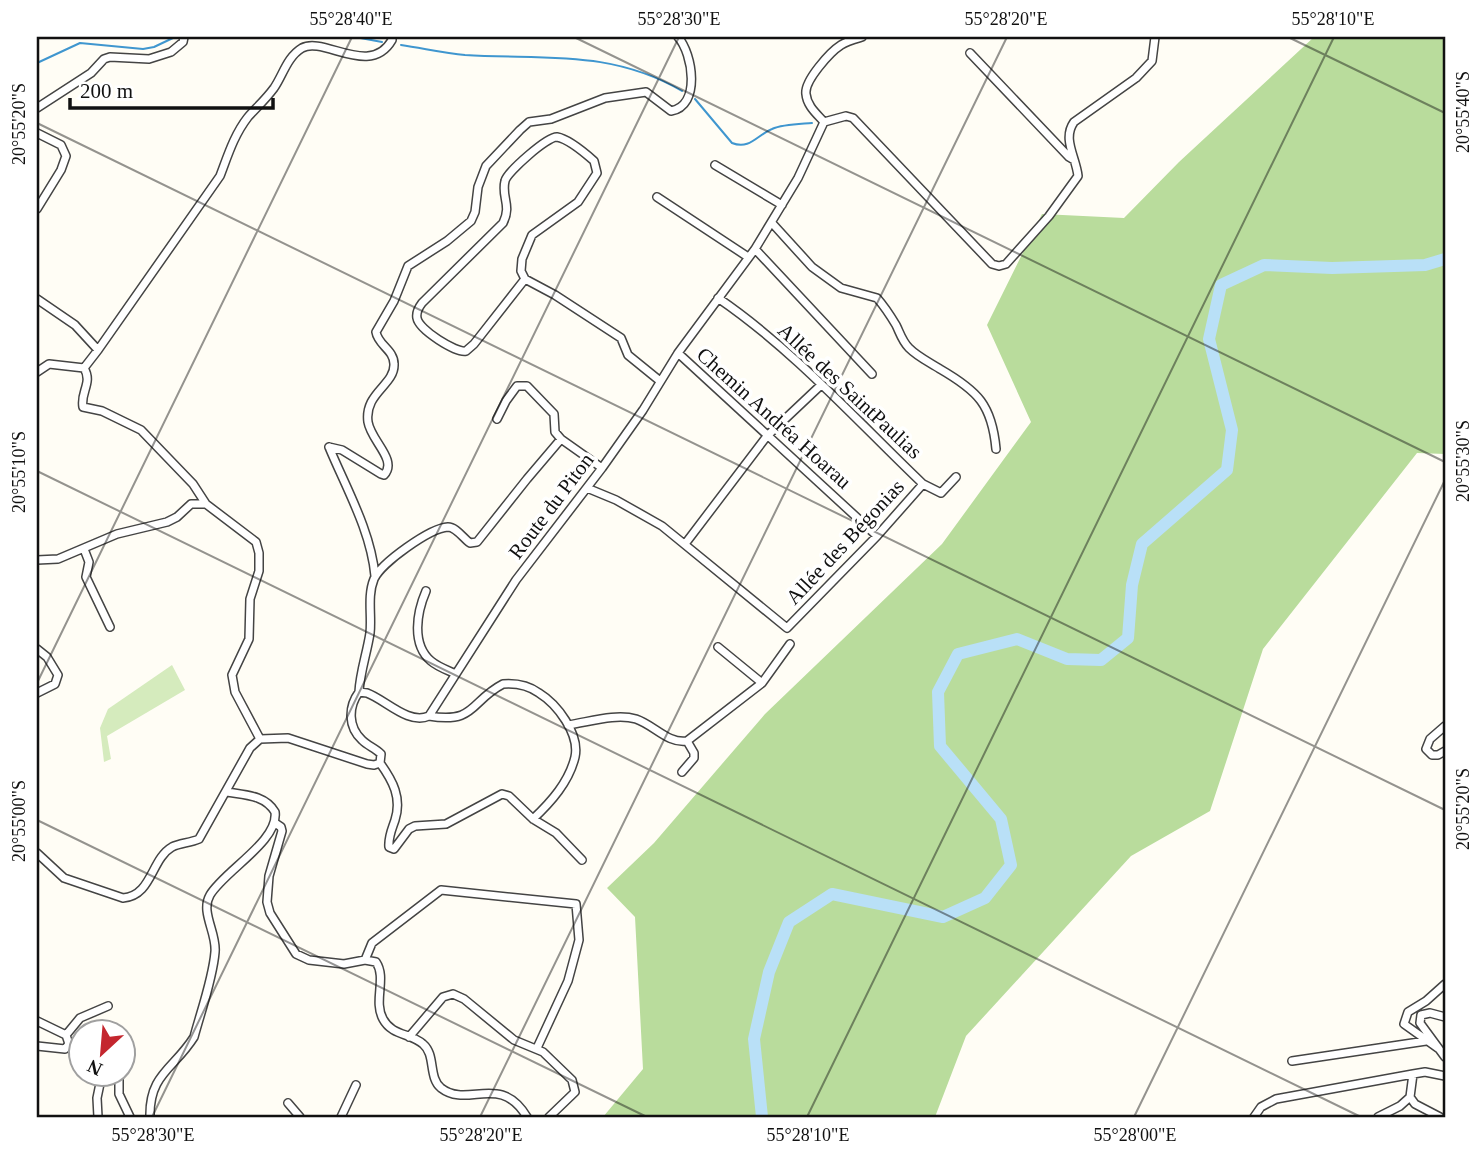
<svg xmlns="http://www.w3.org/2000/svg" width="1482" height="1154" viewBox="0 0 1482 1154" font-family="Georgia,serif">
<rect width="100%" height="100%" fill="#fffdf5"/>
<!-- green -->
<path fill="#d5ebbd" d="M172 665 185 690 107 736 111 759 104 762 100 728 108 709Z"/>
<!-- forest -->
<path fill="#b9dc9c" d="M1314 37H1445V454L1417 453 1263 649 1210 811 1131 856 966 1036 935 1117H603L643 1069 635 917 607 888 654 843 765 714 942 544 1031 422 987 325 1042 214 1124 218 1179 162Z"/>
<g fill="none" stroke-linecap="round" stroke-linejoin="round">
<!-- stream -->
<path stroke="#3f96cf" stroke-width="2" d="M355 37 382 42
M401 45C422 48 444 53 465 55 544 60 610 49 682 91
M37 63 80 43 143 49 154 47 175 37
M695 99 732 143C750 150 757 135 772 129 783 124 800 124 812 123"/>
<!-- river -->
<path stroke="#b9e0f7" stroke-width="12" d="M762 1117 754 1039 769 972 789 922 832 894 943 917 985 898 1011 865 1001 819 940 746 938 692 958 654 1017 639 1067 659 1101 660 1128 638 1132 585 1142 544 1227 470 1232 430 1209 339 1221 285 1264 265 1332 268 1425 265 1445 259"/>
<!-- minor casing -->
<g stroke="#444" stroke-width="10">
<path id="minor" d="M970 53 1069 157 1074 160
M37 108 91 73 104 59 110 57 149 59 171 52 183 42 184 37
M824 122 846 116 853 118 992 264 999 266 1006 264 1049 216 1078 176C1076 157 1062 139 1074 122L1136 78 1152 61 1155 37
M824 122C817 114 807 106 806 94 804 81 830 52 841 45 847 41 855 39 862 37
M37 133 61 145 66 156 61 170 37 209
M715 165 782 205
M657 197 748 257
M772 223 812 267 841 288 877 298C884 306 890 315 896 325 900 333 902 341 909 348 918 357 929 362 940 369 978 391 992 405 996 449
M755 249 872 374
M525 279 474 344 466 351C456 353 419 330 417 318 416 313 419 307 422 303L503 223C512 205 501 197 505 181 507 172 548 136 557 137 569 139 585 153 594 161L597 173 578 202 532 235 522 259 521 271 525 279 555 295 621 338 628 355 660 381
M718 298C794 350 857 421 923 484L941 493 956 477
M37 299 75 325 98 350
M678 353 877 536
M84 368 98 350 220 176C228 155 234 135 248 117 257 107 266 99 274 88 283 75 287 57 302 48 324 36 370 78 392 40V37
M37 372 49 364 84 368
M497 419 506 401 517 386H527L554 414 555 432 561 439 602 468
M329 447 342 450 381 474 384 475C398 460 371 441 368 422 364 393 395 385 394 364 394 350 378 345 376 332L394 301 408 266 447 241 471 221 475 212 478 187 486 166 520 130 529 122 551 119 605 98 646 92 671 111C701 106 693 54 678 37
M329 447C346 488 371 531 375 576
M587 488 616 500 662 526 787 628 877 536 923 484
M206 504 256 542 259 553V571L250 599 249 639 232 675 235 692 260 739
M685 544 767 436 821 385
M84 549 89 562 86 577 110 627
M37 560 58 559 117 534 167 522 177 517 191 504H206L193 484 141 430 102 411 83 407C80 392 93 383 84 368
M426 591C417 612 411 644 431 661 438 667 447 670 456 674
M718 647 762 683
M37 649 47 657 58 675 55 684 37 693
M359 692C360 672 367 653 370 633 372 616 367 596 374 579 381 563 430 528 448 527 456 527 463 538 470 543L477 542 527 479 561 439
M429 716C476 724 470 701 503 684 516 683 528 685 539 693 557 704 580 734 575 757 569 782 551 802 533 819
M568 725C589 722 616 713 636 719 654 725 668 744 687 741L762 683 790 644
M1445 726 1430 739 1426 749 1432 755H1438L1445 751
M380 763C393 781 402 798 395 820 392 829 388 837 389 847L394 849 409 829 415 826 446 824 502 794 509 796 533 819 556 833 582 860
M682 772 694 758V753L687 741
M275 823 281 827 282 831 269 876 267 902 270 913 296 954 309 960 344 964 365 960 376 962C387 978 373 1001 383 1019 392 1036 411 1033 423 1044 436 1055 428 1077 441 1088 468 1109 500 1072 527 1117
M37 853 64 878 123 898C152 896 151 859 172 847 180 843 190 843 199 839L250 748 260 739 288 738 367 764 374 765 380 763 381 754C375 748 368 746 362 740 348 727 348 707 359 692L367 693C386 700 408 725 429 716L516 580 602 468 643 410 678 353 755 249 798 178 824 122
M365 960 372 943 441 890 576 904 579 940 568 981 537 1048
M1445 1017 1430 1013 1421 1015 1420 1023 1445 1057
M37 1021 66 1035 69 1044 65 1049 37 1046
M66 1035 80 1018 108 1006
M409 1037 443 997 453 994 464 999 514 1040 543 1052 572 1080 575 1092 549 1117
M1439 1049 1404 1024 1408 1012 1426 1001 1445 984
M1292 1061 1426 1041
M119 1074V1094L130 1117
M1410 1097 1415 1104 1440 1117
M288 1103 300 1117
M98 1117 97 1098 102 1074
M150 1117C149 1074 174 1069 194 1037 201 1011 213 978 215 952 217 933 200 912 210 895 224 871 279 841 275 812 265 795 245 795 227 792
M341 1117 356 1085
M1254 1117 1261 1107 1276 1099 1413 1074 1425 1072 1445 1076
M1378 1117 1400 1106 1410 1097 1413 1074"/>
</g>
<!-- minor -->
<use href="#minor" stroke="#fff" stroke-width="7"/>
</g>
<!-- ticks -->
<path fill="none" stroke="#111" stroke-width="2" stroke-opacity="0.45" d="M574 37 1445 462M1288 37 1445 113M37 123 1445 810M37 471 1361 1117M37 683 352 37M37 820 647 1117M152 1117 679 37M480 1117 1007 37M807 1117 1334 37M1134 1117 1445 480"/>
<g text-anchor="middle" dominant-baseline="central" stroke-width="7" stroke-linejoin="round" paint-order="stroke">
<!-- street labels -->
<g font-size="21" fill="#111" stroke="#fff">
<text transform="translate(850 391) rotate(43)">Allée des SaintPaulias</text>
<text transform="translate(774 418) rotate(42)">Chemin Andréa Hoarau</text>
<text transform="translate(551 506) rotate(-53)">Route du Piton</text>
<text transform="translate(845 542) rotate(-47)">Allée des Bégonias</text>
</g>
</g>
<!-- border -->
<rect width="1482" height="1154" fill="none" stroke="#ffffff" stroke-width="77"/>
<!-- north arrow -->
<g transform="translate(102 1053) rotate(206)"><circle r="33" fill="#ffffff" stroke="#a0a0a0" stroke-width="2"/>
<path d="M0-5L12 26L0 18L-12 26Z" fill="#c4262e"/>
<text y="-10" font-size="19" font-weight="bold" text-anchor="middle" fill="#111111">N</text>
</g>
<!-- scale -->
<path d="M70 98v10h203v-10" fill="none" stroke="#111111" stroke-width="3.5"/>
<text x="80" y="98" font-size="21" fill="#111111" stroke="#ffffff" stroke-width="5" paint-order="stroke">200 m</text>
<rect x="38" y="38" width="1406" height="1078" fill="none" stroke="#111" stroke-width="2.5"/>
<g font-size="18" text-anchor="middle" fill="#111">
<text x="351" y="25">55°28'40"E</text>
<text x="679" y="25">55°28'30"E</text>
<text x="1006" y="25">55°28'20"E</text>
<text x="1333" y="25">55°28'10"E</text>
<text transform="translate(1463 112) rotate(-90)" y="6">20°55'40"S</text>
<text transform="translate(19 124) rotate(-90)" y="6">20°55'20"S</text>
<text transform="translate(1463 461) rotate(-90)" y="6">20°55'30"S</text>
<text transform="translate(19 472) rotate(-90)" y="6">20°55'10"S</text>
<text transform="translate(1463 809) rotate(-90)" y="6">20°55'20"S</text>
<text transform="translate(19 821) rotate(-90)" y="6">20°55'00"S</text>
<text x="153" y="1141">55°28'30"E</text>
<text x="481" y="1141">55°28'20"E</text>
<text x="808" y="1141">55°28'10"E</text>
<text x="1135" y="1141">55°28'00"E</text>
</g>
</svg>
